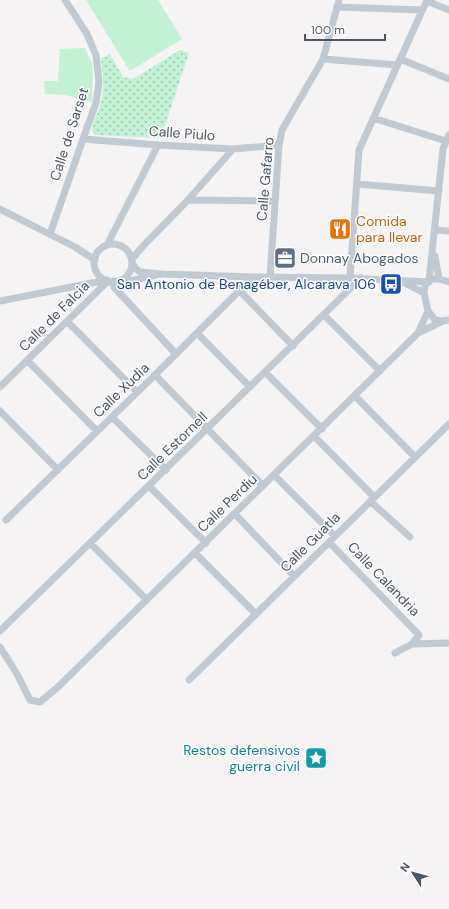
<svg xmlns="http://www.w3.org/2000/svg" width="449" height="909" viewBox="0 0 449 909" font-family="'DM Sans',sans-serif">
<defs>
<pattern id="grass-dots" width="8" height="8" patternUnits="userSpaceOnUse"><rect width="8" height="8" fill="#c3f1d5"/><path d="M2 2h.1M6 6h.1" fill="none" stroke="#a0c6b0" stroke-width="1.8" stroke-linecap="round"/></pattern>
</defs>
<rect width="100%" height="100%" fill="#f5f3f3"/>
<!-- grass -->
<path fill="url(#grass-dots)" d="M180 50 189 53 161 138 95 135 92 130C93 122 97 114 100 106 105 91 103 74 101 59L110 54 123 77 133 79Z"/>
<!-- garden -->
<path fill="#c3f1d5" d="M86 0H158L182 39 130 71Z
M85 48 92 64 93 74 92 102 65 95 45 94 44 81H58L60 49Z"/>
<g fill="none" stroke-linecap="round" stroke-linejoin="round">
<!-- minor -->
<path stroke="#c1cad2" stroke-width="7" d="M427 1 449 10
M337 7 422 10
M323 59 397 65
M400 59 449 79
M373 118 446 141
M83 139 158 145 233 149 279 145
M357 184 439 191
M188 200 275 201
M0 209 75 247 95 260
M435 230 449 231
M50 234 83 139 96 103 99 82 96 55 87 34 65 0
M94 263a19 19 0 1 1 38 0a19 19 0 1 1-38 0Z
M107 245 158 145
M435 256 439 279
M132 259 144 245 188 200 233 149
M132 262 135 268 140 272 162 274 253 277 350 278 429 282
M270 277 279 145 282 130 323 59 339 0
M350 278 359 150 427 0
M121 280 130 281 156 275
M113 281 114 287 176 354
M401 281 424 293
M429 281 443 149 449 135
M449 282 439 279H432L426 284 425 286 424 293 428 311 435 320 443 321 449 320
M240 291 293 346
M0 301 107 280
M428 311 418 333 443 321
M324 315 380 371
M67 321 137 392
M197 333 250 387
M28 361 97 431
M265 372 322 429
M155 375 263 486
M0 387 108 281
M355 396 415 457
M0 411 58 470
M112 417 166 470
M314 436 374 497
M274 475 335 536
M149 486 206 543
M370 501 410 537
M235 514 294 576
M6 520 155 375 253 277
M329 542 419 635 412 644 395 653
M90 543 147 600
M195 553 256 614
M0 631 361 278
M412 644 449 643
M0 647 17 674 30 700 40 702 58 687 418 333
M189 680 449 424"/>
</g>
<!-- icons -->
<defs>
<g id="restaurant-square" transform="scale(1.15)"><rect x="-9" y="-9" width="18" height="18" rx="4" fill="#e8710a" stroke="#fff"/><path d="M-5-6h1v4h1v-4h1v4h1v-4h1v5L-1.5 .5V6h-2V.5L-5-1ZM5-6V6H3V1.5H1.5Q1.5-4 5-6Z" fill="#fff"/></g>
<g id="office-square" transform="scale(1.15)"><rect x="-9" y="-9" width="18" height="18" rx="4" fill="#5c6f8a" stroke="#fff"/><path d="M-6-3h4V-5.5h4V-3h4V5H-6ZM-1-4.5V-3h2v-1.5ZM-6 0V1H6V0Z" fill="#fff"/></g>
<g id="bus-square" transform="scale(1.15)"><rect x="-9" y="-9" width="18" height="18" rx="4" fill="#1a4fb4" stroke="#fff"/><path d="M-5-6H5V4H4V6H2V4H-2V6H-4V4H-5ZM-3.5-4V0h7V-4ZM-3.5 1.2v1.5H-2V1.2ZM2 1.2v1.5H3.5V1.2Z" fill="#fff"/></g>
<g id="sight-square" transform="scale(1.15)"><rect x="-9" y="-9" width="18" height="18" rx="4" fill="#0f9aa8" stroke="#fff"/><path d="M0-6L1.8-2.2L6-1.7L2.9 1.2L3.7 5.4L0 3.3L-3.7 5.4L-2.9 1.2L-6-1.7L-1.8-2.2Z" fill="#fff"/></g>
</defs>
<g fill-rule="evenodd">
<use href="#restaurant-square" x="340" y="229"/>
<use href="#office-square" x="285" y="258"/>
<use href="#bus-square" x="391" y="284"/>
<use href="#sight-square" x="316" y="758"/>
</g>
<g text-anchor="middle" dominant-baseline="central" stroke-width="3" stroke-linejoin="round" paint-order="stroke">
<!-- street labels -->
<g font-size="14" fill="#4a5661" stroke="#fff">
<text transform="translate(182 133) rotate(4)">Calle Piulo</text>
<text transform="translate(69 134) rotate(-72)">Calle de Sarset</text>
<text transform="translate(265 179) rotate(-85)">Calle Gafarro</text>
<text transform="translate(54 316) rotate(-45)">Calle de Falcia</text>
<text transform="translate(121 390) rotate(-44)">Calle Xudia</text>
<text transform="translate(172 446) rotate(-44)">Calle Estornell</text>
<text transform="translate(227 503) rotate(-44)">Calle Perdiu</text>
<text transform="translate(310 542) rotate(-45)">Calle Guatla</text>
<text transform="translate(384 579) rotate(46)">Calle Calandria</text>
</g>
<!-- food labels -->
<g font-size="14" fill="#c56008" stroke="#fff" text-anchor="start">
<text x="356" y="221">Comida<tspan x="356" dy="16">para llevar</tspan></text>
</g>
<!-- service labels -->
<g font-size="14" fill="#4e5e75" stroke="#fff" text-anchor="start">
<text x="300" y="258">Donnay Abogados</text>
</g>
<!-- transit labels -->
<g font-size="14" fill="#164399" stroke="#fff" text-anchor="end">
<text x="376" y="284">San Antonio de Benagéber, Alcarava 106</text>
</g>
<!-- culture labels -->
<g font-size="14" fill="#0d838f" stroke="#fff" text-anchor="end">
<text x="300" y="750">Restos defensivos<tspan x="300" dy="16">guerra civil</tspan></text>
</g>
</g>
<!-- north arrow -->
<g transform="translate(413 873) rotate(306)" stroke="#ffffff" stroke-width="3" paint-order="stroke">
<path d="M0-3L7 15L0 10L-7 15Z" fill="#4a5661"/>
<text y="-6" font-size="11" font-weight="bold" text-anchor="middle" fill="#4a5661">N</text>
</g>
<!-- scale -->
<path d="M305 34v6h80v-6" fill="none" stroke="#4a5661" stroke-width="2"/>
<text x="311" y="34" font-size="12" fill="#4a5661" stroke="#ffffff" stroke-width="3" paint-order="stroke">100 m</text>
</svg>
